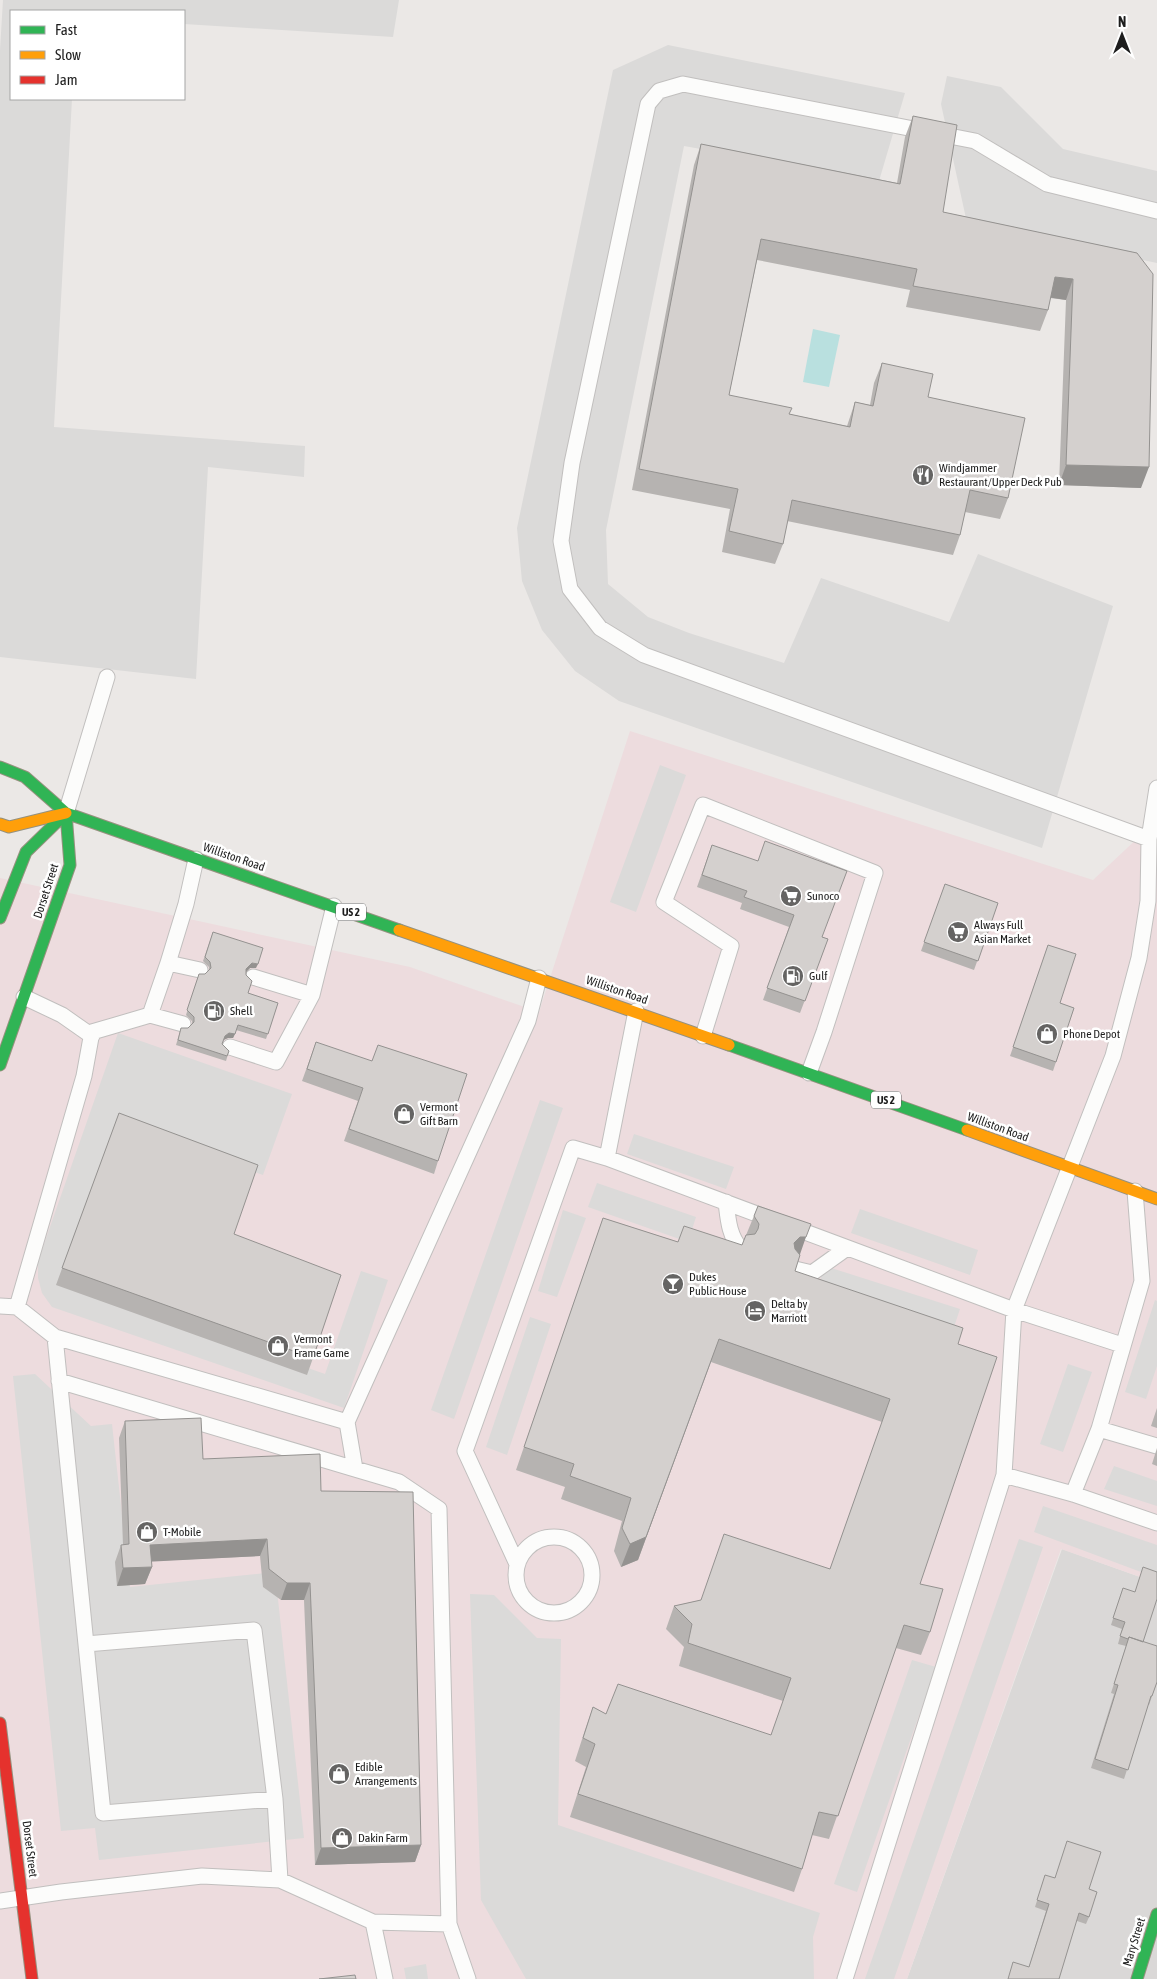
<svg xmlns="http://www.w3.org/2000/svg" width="1157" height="1979" viewBox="0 0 1157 1979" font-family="'Asap Condensed',sans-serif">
<rect width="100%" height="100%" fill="#ebe8e6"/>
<!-- residential -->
<path fill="#dad8d7" d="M1062 1549 1157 1583V1979H907Z"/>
<!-- commercial -->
<path fill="#eddcde" d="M630 731 1093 880 1157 820V1583L1061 1549 907 1979H0V878L410 967 539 1012Z"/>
<!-- parking -->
<path fill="#dbdad9" d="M3 0H399L393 37 184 24V11H11V99H72L54 427 305 446 304 477 208 467 196 679 0 657V50Z
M668 45 905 93 879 181 684 146 606 530 608 584 648 617 689 633 784 663 821 578 949 622 978 554 1113 606 1042 848 619 701 575 671 542 630 522 581 517 528 613 70Z
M947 76 1001 87 1063 149 1157 171V263L967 223 941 104Z
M660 765 686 775 636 912 610 902Z
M118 1033 292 1094 263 1175 115 1123 60 1281 325 1374 361 1271 388 1280 344 1408 52 1307 42 1293 38 1278V1261Z
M540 1100 563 1108 454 1419 431 1410Z
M634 1134 734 1167 726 1189 627 1154Z
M597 1183 696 1217 688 1242 588 1207Z
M860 1209 978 1250 970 1275 851 1233Z
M563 1210 586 1218 557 1297 538 1291Z
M825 1266 960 1309 950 1339 815 1295Z
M1155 1300 1157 1301V1366L1146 1399 1125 1392Z
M530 1317 551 1324 507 1455 486 1447Z
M1068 1364 1092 1372 1063 1452 1040 1444Z
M35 1374 91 1426 112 1424 130 1587 275 1572 304 1838 99 1860 95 1828 61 1831 13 1376Z
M1114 1466 1157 1481V1506L1104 1489Z
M1043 1506 1157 1545V1578L1034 1532Z
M1019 1539 1043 1547 894 1979H865Z
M470 1594 494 1595 537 1638 561 1639 558 1825 820 1913 813 1937 814 1979H526L481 1900Z
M912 1660 936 1667 857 1892 834 1884Z
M426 1964 428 1979H406L404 1968Z"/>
<!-- water -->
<path fill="#b9e0df" d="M813 329 840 335 829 387 803 382Z"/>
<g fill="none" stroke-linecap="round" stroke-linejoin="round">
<!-- lane casing -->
<g stroke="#c1bfbe" stroke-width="17">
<path id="lane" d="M66 813 107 677
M1149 839 644 655 600 628 570 589 561 541 572 463 648 104 659 91 683 84 975 141 1047 184 1157 211
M196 859 186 904 168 963 200 970
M253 977 312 995 334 906
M24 997 62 1015 92 1036
M150 1015 168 963
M703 1036 731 946 664 902 703 805 875 873 824 1032 809 1073
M230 1047 276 1062 312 995
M607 1158 636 1011
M726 1202C728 1219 729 1236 741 1249
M795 1269 812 1273 847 1248
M0 1306 17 1307 55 1337 347 1422 355 1469 399 1482 439 1509 449 1924 468 1979
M17 1307 84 1076 92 1032 150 1015 183 1024
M55 1337 103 1813 275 1799 280 1880
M59 1381 355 1469
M347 1422 528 1021 539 978
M1099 1429 1157 1446
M1004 1475 1073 1494 1157 1523
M1073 1494 1099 1429 1142 1281 1135 1191
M516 1575a38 38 0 1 1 76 0a38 38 0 1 1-76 0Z
M517 1564 465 1451 573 1148 607 1158 1014 1310 1122 1345
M86 1644 254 1630 275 1799
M0 1901 61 1892 202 1876 280 1880 373 1922 385 1979
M373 1922 449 1924
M845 1979 1004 1475 1014 1310 1113 1056 1139 958 1148 901 1149 839 1157 788"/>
</g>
<!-- fast casing -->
<g stroke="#95917e" stroke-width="13">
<path id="fast" d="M0 767 25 777 66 813 399 930
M0 918 26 852 66 813
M729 1045 967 1130
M0 1065 70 865 66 813
M1137 1979 1157 1914"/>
</g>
<!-- slow casing -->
<g stroke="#95917e" stroke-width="13">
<path id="slow" d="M0 824 9 827 66 813
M399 930 729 1045
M967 1130 1157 1199"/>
</g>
<!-- jam casing -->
<g stroke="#95917e" stroke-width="13">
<path id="jam" d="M0 1723 32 1979"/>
</g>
<!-- lane -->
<use href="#lane" stroke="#fcfcfb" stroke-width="15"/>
<!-- fast -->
<use href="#fast" stroke="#30b455" stroke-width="11"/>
<!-- slow -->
<use href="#slow" stroke="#ff9f0a" stroke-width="11"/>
<!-- jam -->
<use href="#jam" stroke="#e5322d" stroke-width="11"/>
</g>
<!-- wall -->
<path fill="#b6b3b1" d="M913 116 943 212 1137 253 1141 488 1059 485 1066 300 1050 298 1048 310 1040 331 906 307 910 290 757 260 729 395 789 414 847 426 855 402 870 405 874 383 882 363 928 397 1008 498 1000 519 965 512 960 535 953 555 787 521 783 544 775 564 722 552 730 509 632 490 694 165 701 144 897 183 905 137Z
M712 845 822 937 828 939 800 1013 763 1000 789 927 740 909 742 903 697 887Z
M945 884 998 903 974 970 921 951Z
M213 932 256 968H250L246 972 248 993 278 1003 266 1039 236 1030 233 1038H228L224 1040 222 1044 229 1051 226 1061 176 1045 181 1028H188L192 1024V1021L186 1015 199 974H205L209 970V967L203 961Z
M1048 945 1060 1003 1074 1008 1053 1071 1010 1056Z
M316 1042 438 1161 434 1174 344 1141 358 1101 302 1081Z
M119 1113 234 1234 313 1358 307 1375 56 1285Z
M758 1206 800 1254 795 1271 958 1344 920 1584 930 1632 921 1655 896 1648 829 1839 812 1835 802 1869 794 1892 570 1817 586 1767 575 1761 585 1730 593 1707 606 1714 771 1735 783 1701 679 1666 684 1647 666 1629 674 1606 701 1600 830 1569 882 1422 711 1362 638 1560 621 1567 614 1551 622 1521 561 1499 565 1487 516 1470 603 1218 678 1242 742 1245Z
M1157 1408V1428L1151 1426Z
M125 1421 203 1459 321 1491 421 1845 415 1862 315 1865 304 1600H281L263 1587 260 1556 151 1561 152 1567 145 1584 117 1586 115 1562 121 1545H123L119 1438Z
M1157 1448V1466L1152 1464Z
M1123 1588 1143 1642 1157 1682 1149 1705H1148L1124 1779 1091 1768 1114 1694 1111 1693 1126 1646 1118 1644 1122 1629 1111 1625Z
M1043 1882 1089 1889V1917L1086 1924 1077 1921 1029 1967 1046 1911 1035 1907Z"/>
<!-- shaded-wall -->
<path fill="#949290" d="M1055 277 1073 279 1066 300 1047 297Z
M1066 465 1149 467 1141 488 1059 485Z
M252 963 258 964 256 968H250L244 974 246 969Z
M229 1033 235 1034 233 1038H228L223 1040 225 1036Z
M800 1237H806L798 1260H792L794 1243Z
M719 1339 638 1560 621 1567 630 1544Z
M267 1539 260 1556 144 1562 150 1545Z
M152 1567 145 1584 117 1586 123 1568Z
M287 1583H310L304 1600H281Z
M421 1845 415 1862 315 1865 321 1848Z"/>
<!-- building -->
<path fill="#d4d0ce" stroke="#949290" d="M913 116 957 125 943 212 1137 253 1153 274 1149 467 1066 465 1073 279 1055 277 1048 310 913 286 917 269 761 239 729 395 792 408 789 414 850 427 855 402 873 406 882 363 933 374 928 397 1025 418 1008 498 970 490 960 535 792 500 783 544 729 531 738 489 639 469 701 144 900 184Z
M765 841 847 871 822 937 828 939 805 1001 767 988 794 915 744 897 747 891 702 875 712 845 758 861Z
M945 884 998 903 978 961 924 942Z
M213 932 263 948 258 964 252 963 246 969V975L252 981 248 993 278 1003 268 1034 238 1025 235 1034 229 1033 225 1036 222 1044 229 1051 227 1056 178 1040 181 1028H188L194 1022V1017L187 1010 199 974H205L211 968 210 962 205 957Z
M1048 945 1076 954 1060 1003 1074 1008 1056 1062 1013 1047Z
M316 1042 372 1061 378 1045 467 1074 438 1161 349 1129 363 1088 307 1069Z
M119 1113 258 1165 234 1234 341 1275 313 1358 62 1268Z
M758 1206 811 1224 806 1237H800L794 1243 795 1249 800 1255 795 1271 963 1328 958 1344 997 1357 920 1584 943 1589 930 1632 904 1625 838 1816 819 1812 802 1869 578 1794 595 1744 583 1738 593 1707 606 1714 618 1684 771 1735 791 1678 688 1643 692 1624 674 1606 701 1600 724 1534 830 1569 890 1399 719 1339 646 1537 630 1544 622 1528 631 1498 570 1476 574 1464 524 1447 603 1218 678 1242 684 1226 742 1245 746 1235 755 1234 758 1229 759 1224 754 1216Z
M201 1418 203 1459 320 1454 321 1491 413 1492 421 1845 321 1848 310 1583H287L269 1569 267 1539 150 1545 152 1567 123 1568 121 1545 129 1544 125 1421Z
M1143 1567 1157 1572V1599L1143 1642 1129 1637 1128 1639 1120 1636 1125 1622 1113 1618 1123 1588 1135 1592Z
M1129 1637 1157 1646V1682L1152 1696H1151L1128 1770 1095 1759 1118 1685 1114 1684Z
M1067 1841 1101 1852 1089 1889 1097 1892 1089 1917 1079 1913 1059 1979H1008L1013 1962 1029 1967 1049 1904 1037 1900 1045 1875 1055 1878Z
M355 1975 356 1979H319Z"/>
<!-- icons -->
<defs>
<g id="restaurant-disc" transform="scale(1.125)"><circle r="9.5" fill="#656463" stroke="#fff"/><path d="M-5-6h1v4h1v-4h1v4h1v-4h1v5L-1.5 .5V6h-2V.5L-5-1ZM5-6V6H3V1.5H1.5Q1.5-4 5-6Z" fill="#fff"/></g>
<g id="supermarket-disc" transform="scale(1.125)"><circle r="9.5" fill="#656463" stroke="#fff"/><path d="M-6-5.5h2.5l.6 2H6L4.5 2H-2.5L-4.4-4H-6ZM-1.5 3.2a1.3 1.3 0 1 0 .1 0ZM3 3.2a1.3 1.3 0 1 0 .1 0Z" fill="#fff"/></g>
<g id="fuel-disc" transform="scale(1.125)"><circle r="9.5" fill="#656463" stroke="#fff"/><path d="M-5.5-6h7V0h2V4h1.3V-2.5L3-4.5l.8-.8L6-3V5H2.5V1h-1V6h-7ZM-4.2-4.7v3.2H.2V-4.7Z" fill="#fff"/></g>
<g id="shop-disc" transform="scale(1.125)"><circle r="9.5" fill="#656463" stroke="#fff"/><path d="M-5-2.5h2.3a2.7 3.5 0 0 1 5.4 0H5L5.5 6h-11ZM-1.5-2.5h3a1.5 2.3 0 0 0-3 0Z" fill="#fff"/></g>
<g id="bar-disc" transform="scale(1.125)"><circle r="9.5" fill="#656463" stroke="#fff"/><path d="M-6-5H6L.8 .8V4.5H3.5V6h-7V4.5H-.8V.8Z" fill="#fff"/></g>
<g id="hotel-disc" transform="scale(1.125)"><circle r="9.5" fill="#656463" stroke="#fff"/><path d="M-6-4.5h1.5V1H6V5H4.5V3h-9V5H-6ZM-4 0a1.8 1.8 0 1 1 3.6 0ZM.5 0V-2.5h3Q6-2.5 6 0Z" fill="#fff"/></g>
</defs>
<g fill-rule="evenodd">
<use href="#restaurant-disc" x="923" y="475"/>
<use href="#supermarket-disc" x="791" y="896"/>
<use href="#supermarket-disc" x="958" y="932"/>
<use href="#fuel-disc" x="793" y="976"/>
<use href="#fuel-disc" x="214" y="1011"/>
<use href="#shop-disc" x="1047" y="1034"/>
<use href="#shop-disc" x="404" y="1114"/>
<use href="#bar-disc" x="673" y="1284"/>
<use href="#hotel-disc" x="755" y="1311"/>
<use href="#shop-disc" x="278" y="1346"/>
<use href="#shop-disc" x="147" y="1532"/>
<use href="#shop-disc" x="339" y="1774"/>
<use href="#shop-disc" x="342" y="1838"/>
</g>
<g text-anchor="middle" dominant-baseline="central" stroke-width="5" stroke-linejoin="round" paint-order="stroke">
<!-- shield labels -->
<g fill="#fff" stroke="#616161" stroke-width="1">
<rect x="336" y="903.5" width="30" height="17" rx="4"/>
<rect x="871" y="1091.5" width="30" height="17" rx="4"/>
</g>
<g font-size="11" font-weight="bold" fill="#1d1d1d">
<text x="351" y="912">US 2</text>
<text x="886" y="1100">US 2</text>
</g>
<!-- poi labels -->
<g font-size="12" fill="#1d1d1d" stroke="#fff" text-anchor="start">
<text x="939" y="468">Windjammer<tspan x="939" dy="14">Restaurant/Upper Deck Pub</tspan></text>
<text x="807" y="896">Sunoco</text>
<text x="974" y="925">Always Full<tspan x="974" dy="14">Asian Market</tspan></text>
<text x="809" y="976">Gulf</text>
<text x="230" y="1011">Shell</text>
<text x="1063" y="1034">Phone Depot</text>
<text x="420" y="1107">Vermont<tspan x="420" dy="14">Gift Barn</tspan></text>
<text x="689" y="1277">Dukes<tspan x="689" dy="14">Public House</tspan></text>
<text x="771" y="1304">Delta by<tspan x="771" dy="14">Marriott</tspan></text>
<text x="294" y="1339">Vermont<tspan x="294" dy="14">Frame Game</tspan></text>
<text x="163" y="1532">T-Mobile</text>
<text x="355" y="1767">Edible<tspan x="355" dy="14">Arrangements</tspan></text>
<text x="358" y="1838">Dakin Farm</text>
</g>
<!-- street labels -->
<g font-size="12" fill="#1d1d1d" stroke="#fff">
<text transform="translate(234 857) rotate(19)">Williston Road</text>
<text transform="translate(46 891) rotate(-72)">Dorset Street</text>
<text transform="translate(617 990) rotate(19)">Williston Road</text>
<text transform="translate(998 1127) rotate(20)">Williston Road</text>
<text transform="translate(30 1849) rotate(83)">Dorset Street</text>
<text transform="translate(1134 1942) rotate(-73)">Mary Street</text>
</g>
</g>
<!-- legend -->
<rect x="10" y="10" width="175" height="90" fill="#ffffff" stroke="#a5a5a5"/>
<rect x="20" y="26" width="25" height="8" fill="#30b455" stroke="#a5a5a5"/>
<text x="55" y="35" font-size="15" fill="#1d1d1d">Fast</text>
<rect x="20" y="51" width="25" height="8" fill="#ff9f0a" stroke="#a5a5a5"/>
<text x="55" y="60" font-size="15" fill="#1d1d1d">Slow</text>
<rect x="20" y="76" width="25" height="8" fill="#e5322d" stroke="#a5a5a5"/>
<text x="55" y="85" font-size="15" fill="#1d1d1d">Jam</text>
<!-- north arrow -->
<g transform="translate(1122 35)" stroke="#ffffff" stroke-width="4" paint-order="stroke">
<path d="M0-4L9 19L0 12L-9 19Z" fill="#1d1d1d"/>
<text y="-8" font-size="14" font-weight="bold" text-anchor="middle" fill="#1d1d1d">N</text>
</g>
</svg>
